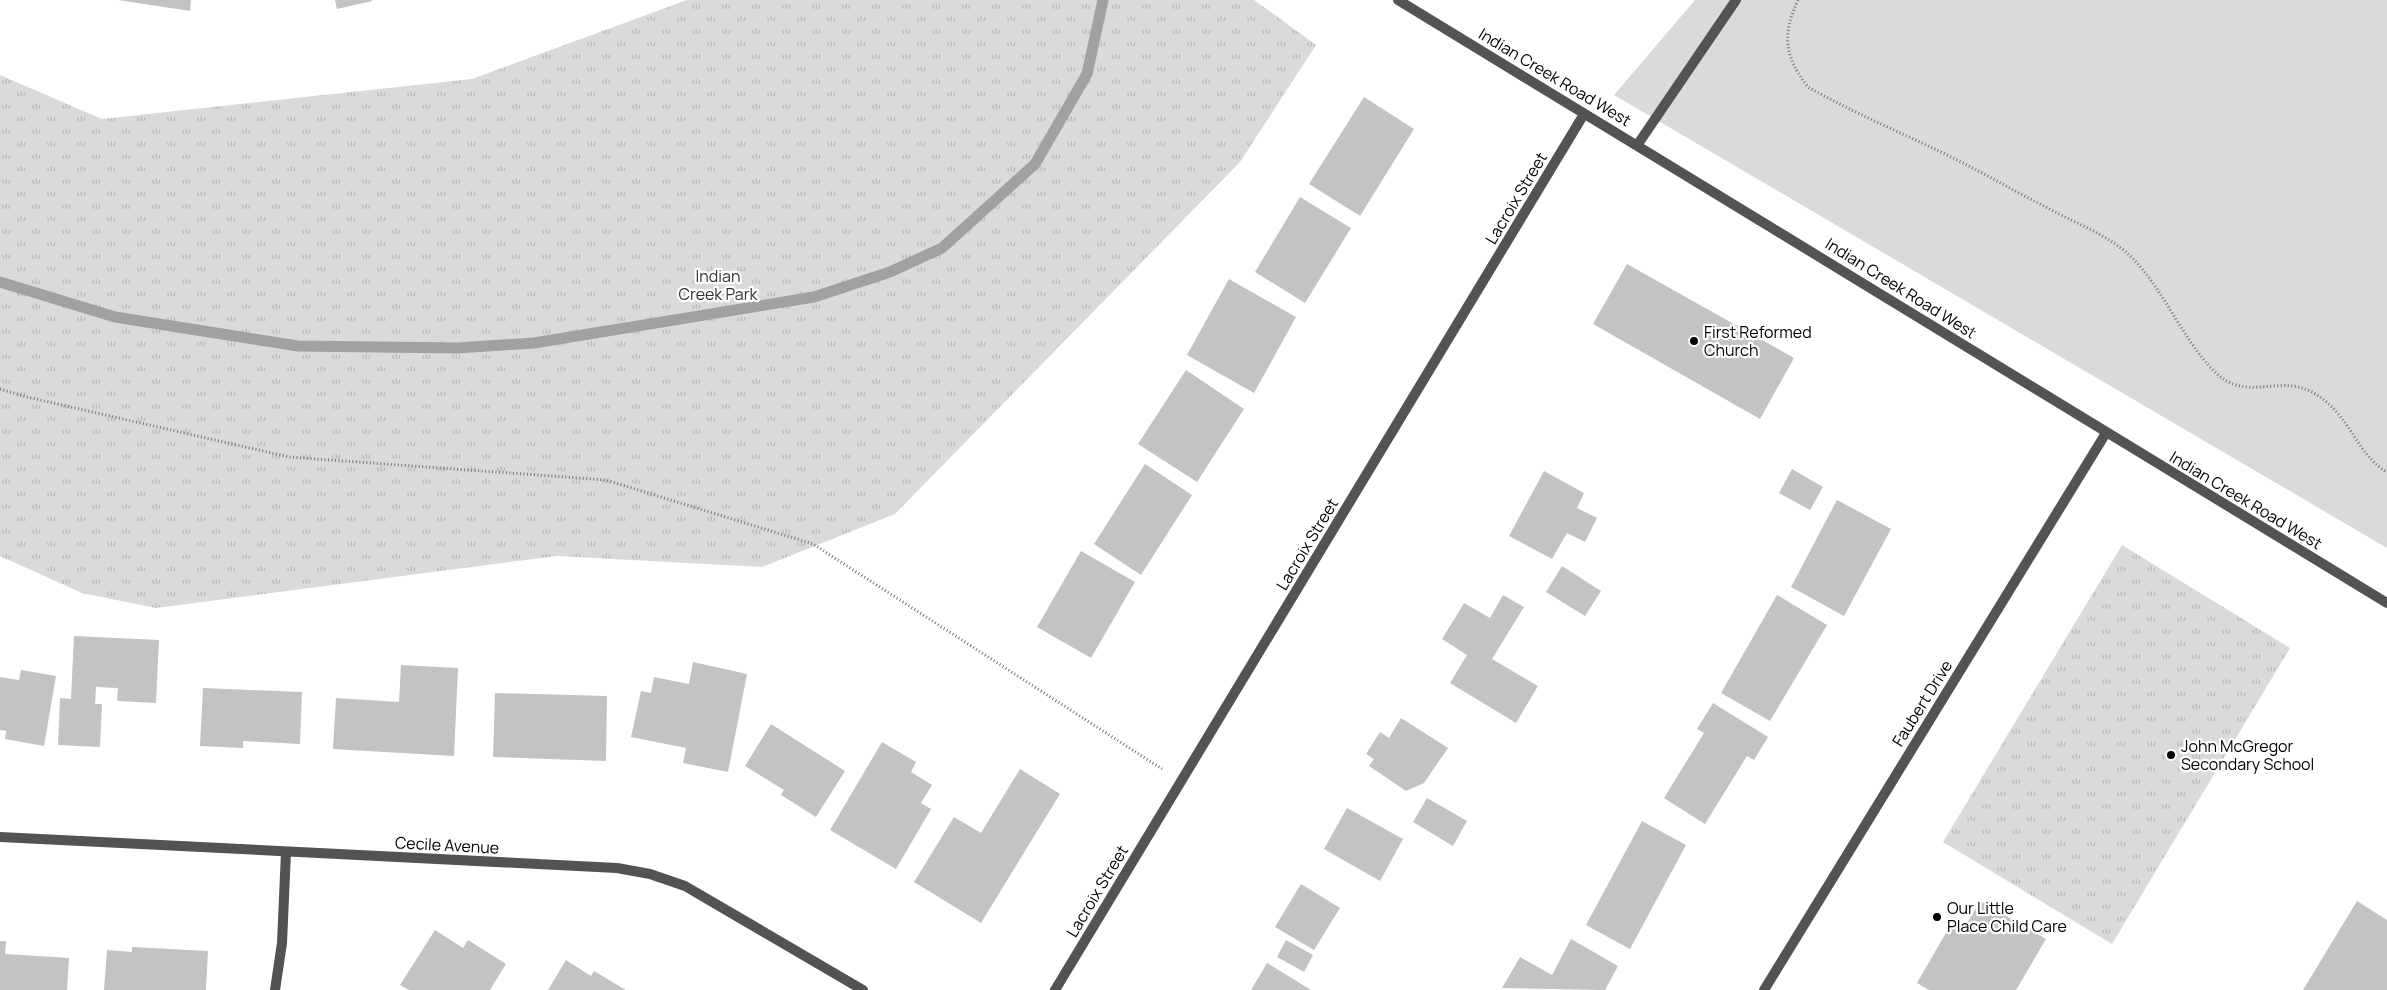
<svg xmlns="http://www.w3.org/2000/svg" width="2387" height="990" viewBox="0 0 2387 990" font-family="Manrope,sans-serif">
<defs>
<pattern id="park-tufts" width="24" height="20" patternUnits="userSpaceOnUse" patternTransform="scale(1.25)"><rect width="24" height="20" fill="#dadada"/><path d="M3 7l-1-3M5 7V3M7 7l1-3M15 17l-1-3M17 17v-4M19 17l1-3" fill="none" stroke="#b9b9b9"/></pattern>
</defs>
<rect width="100%" height="100%" fill="#fff"/>
<!-- grass -->
<path fill="#dadada" d="M1695 0H2387V548L1614 95Z"/>
<!-- park -->
<path fill="url(#park-tufts)" d="M687 0H1254L1316 45 1240 162 895 514 762 567 557 556 156 608 82 593 0 556V75L102 119 472 79Z
M2122 545 2290 648 2112 944 1943 842Z"/>
<g fill="none" stroke-linecap="round" stroke-linejoin="round">
<!-- stream -->
<path stroke="#a1a1a1" stroke-width="11" d="M0 282 115 317 298 346 457 348 534 343 814 297 890 272 942 248 1035 164 1087 74 1103 0"/>
</g>
<!-- building -->
<path fill="#c3c3c3" d="M118 0H191L190 11Z
M335 0H372V1L337 9Z
M1364 97 1414 129 1360 216 1309 184Z
M1300 197 1351 228 1305 303 1255 272Z
M1627 264 1794 358 1760 419 1593 324Z
M1229 279 1296 317 1254 393 1187 355Z
M1186 370 1244 409 1197 482 1138 444Z
M1145 464 1192 495 1141 575 1094 544Z
M1792 469 1823 487 1810 510 1779 493Z
M1544 471 1584 493 1577 508 1597 518 1585 542 1567 533 1552 559 1509 536Z
M1837 500 1891 529 1844 616 1791 587Z
M1081 551 1135 582 1091 658 1037 627Z
M1562 566 1601 591 1585 616 1546 592Z
M1503 595 1524 607 1492 659 1538 686 1516 723 1450 683 1467 655 1442 639 1464 603 1490 618Z
M1777 595 1827 625 1770 721 1721 693Z
M74 636 159 640 156 703 117 701 118 688 96 687 95 704H102L100 747 58 745 60 698 71 699Z
M693 662 747 674 728 772 683 763 686 748 631 737 641 691 651 693 654 677 689 684Z
M401 665 458 668 454 756 333 749 336 698 399 702Z
M21 670 56 676 44 746 5 739 6 731 0 730V677L19 680Z
M203 688 302 692 300 744 243 741V748L200 746Z
M495 693 607 696 606 761 493 757Z
M1713 703 1768 737 1754 760 1747 756 1705 824 1664 798 1704 733 1697 729Z
M1401 718 1448 748 1424 783 1406 791 1369 766 1374 759 1366 754 1380 732 1389 738Z
M771 724 845 771 816 817 781 795 784 790 745 766Z
M882 742 916 762 911 772 932 785 921 803 931 809 896 869 830 830Z
M1020 769 1060 794 981 923 914 882 954 817 981 833Z
M1427 798 1467 821 1453 846 1413 822Z
M1347 808 1403 839 1380 881 1324 849Z
M1642 821 1686 845 1630 949 1586 925Z
M1301 884 1340 908 1314 950 1275 927Z
M1980 901 2046 939 2016 990H1929L1917 983 1951 924 1963 930Z
M2357 901 2387 920V990H2303Z
M435 930 463 948 468 940 506 964 490 990H409L400 985Z
M1571 939 1618 966 1605 990 1502 988 1520 957 1552 975Z
M1286 940 1313 955 1304 972 1277 957Z
M0 941H6L5 954 69 958 67 990H0Z
M132 947 208 951 206 990H104L107 950 132 952Z
M566 960 591 976 594 971 626 990H548Z
M1267 963 1311 990H1251Z"/>
<g fill="none" stroke-linecap="round" stroke-linejoin="round">
<!-- path -->
<path stroke="#757575" stroke-width="3" stroke-dasharray="1 2.5" stroke-linecap="butt" d="M1798 0C1782 35 1784 56 1808 87 1857 115 1910 136 1961 162 1989 176 2016 192 2044 206 2069 220 2098 231 2121 248 2159 277 2179 336 2214 371 2245 403 2278 375 2310 391 2350 411 2355 454 2387 472
M0 389 27 397 289 457 606 480 813 544 1162 769"/>
<!-- service -->
<path stroke="#535353" stroke-width="10" d="M1638 144 1736 0"/>
<!-- minor -->
<path stroke="#535353" stroke-width="10" d="M0 837 617 868 650 874 685 886 863 990
M275 990 282 943 286 852
M1764 990 2106 433"/>
<!-- tertiary -->
<path stroke="#535353" stroke-width="10" d="M1398 0 2387 603
M1055 990 1584 114"/>
</g>
<!-- markers -->
<g fill="#000" stroke="#fff" stroke-width="2">
<circle cx="1694" cy="341" r="5"/>
<circle cx="2171" cy="755" r="5"/>
<circle cx="1937" cy="917" r="5"/>
</g>
<g text-anchor="middle" dominant-baseline="central" stroke-width="4.5" stroke-linejoin="round" paint-order="stroke">
<!-- street labels -->
<g font-size="16" fill="#000" stroke="#fff">
<text transform="translate(1555 77) rotate(31)">Indian Creek Road West</text>
<text transform="translate(1516 198) rotate(-59)">Lacroix Street</text>
<text transform="translate(1901 288) rotate(32)">Indian Creek Road West</text>
<text transform="translate(2246 500) rotate(31)">Indian Creek Road West</text>
<text transform="translate(1307 544) rotate(-59)">Lacroix Street</text>
<text transform="translate(1922 703) rotate(-58)">Faubert Drive</text>
<text transform="translate(447 845) rotate(3)">Cecile Avenue</text>
<text transform="translate(1097 891) rotate(-59)">Lacroix Street</text>
</g>
<!-- park labels -->
<g font-size="16" fill="#313131" stroke="#fff">
<text x="718" y="276">Indian<tspan x="718" dy="18">Creek Park</tspan></text>
</g>
<!-- poi labels -->
<g font-size="16" fill="#000" stroke="#fff" text-anchor="start">
<text x="1704" y="332">First Reformed<tspan x="1704" dy="18">Church</tspan></text>
<text x="2181" y="746">John McGregor<tspan x="2181" dy="18">Secondary School</tspan></text>
<text x="1947" y="908">Our Little<tspan x="1947" dy="18">Place Child Care</tspan></text>
</g>
</g>
</svg>
